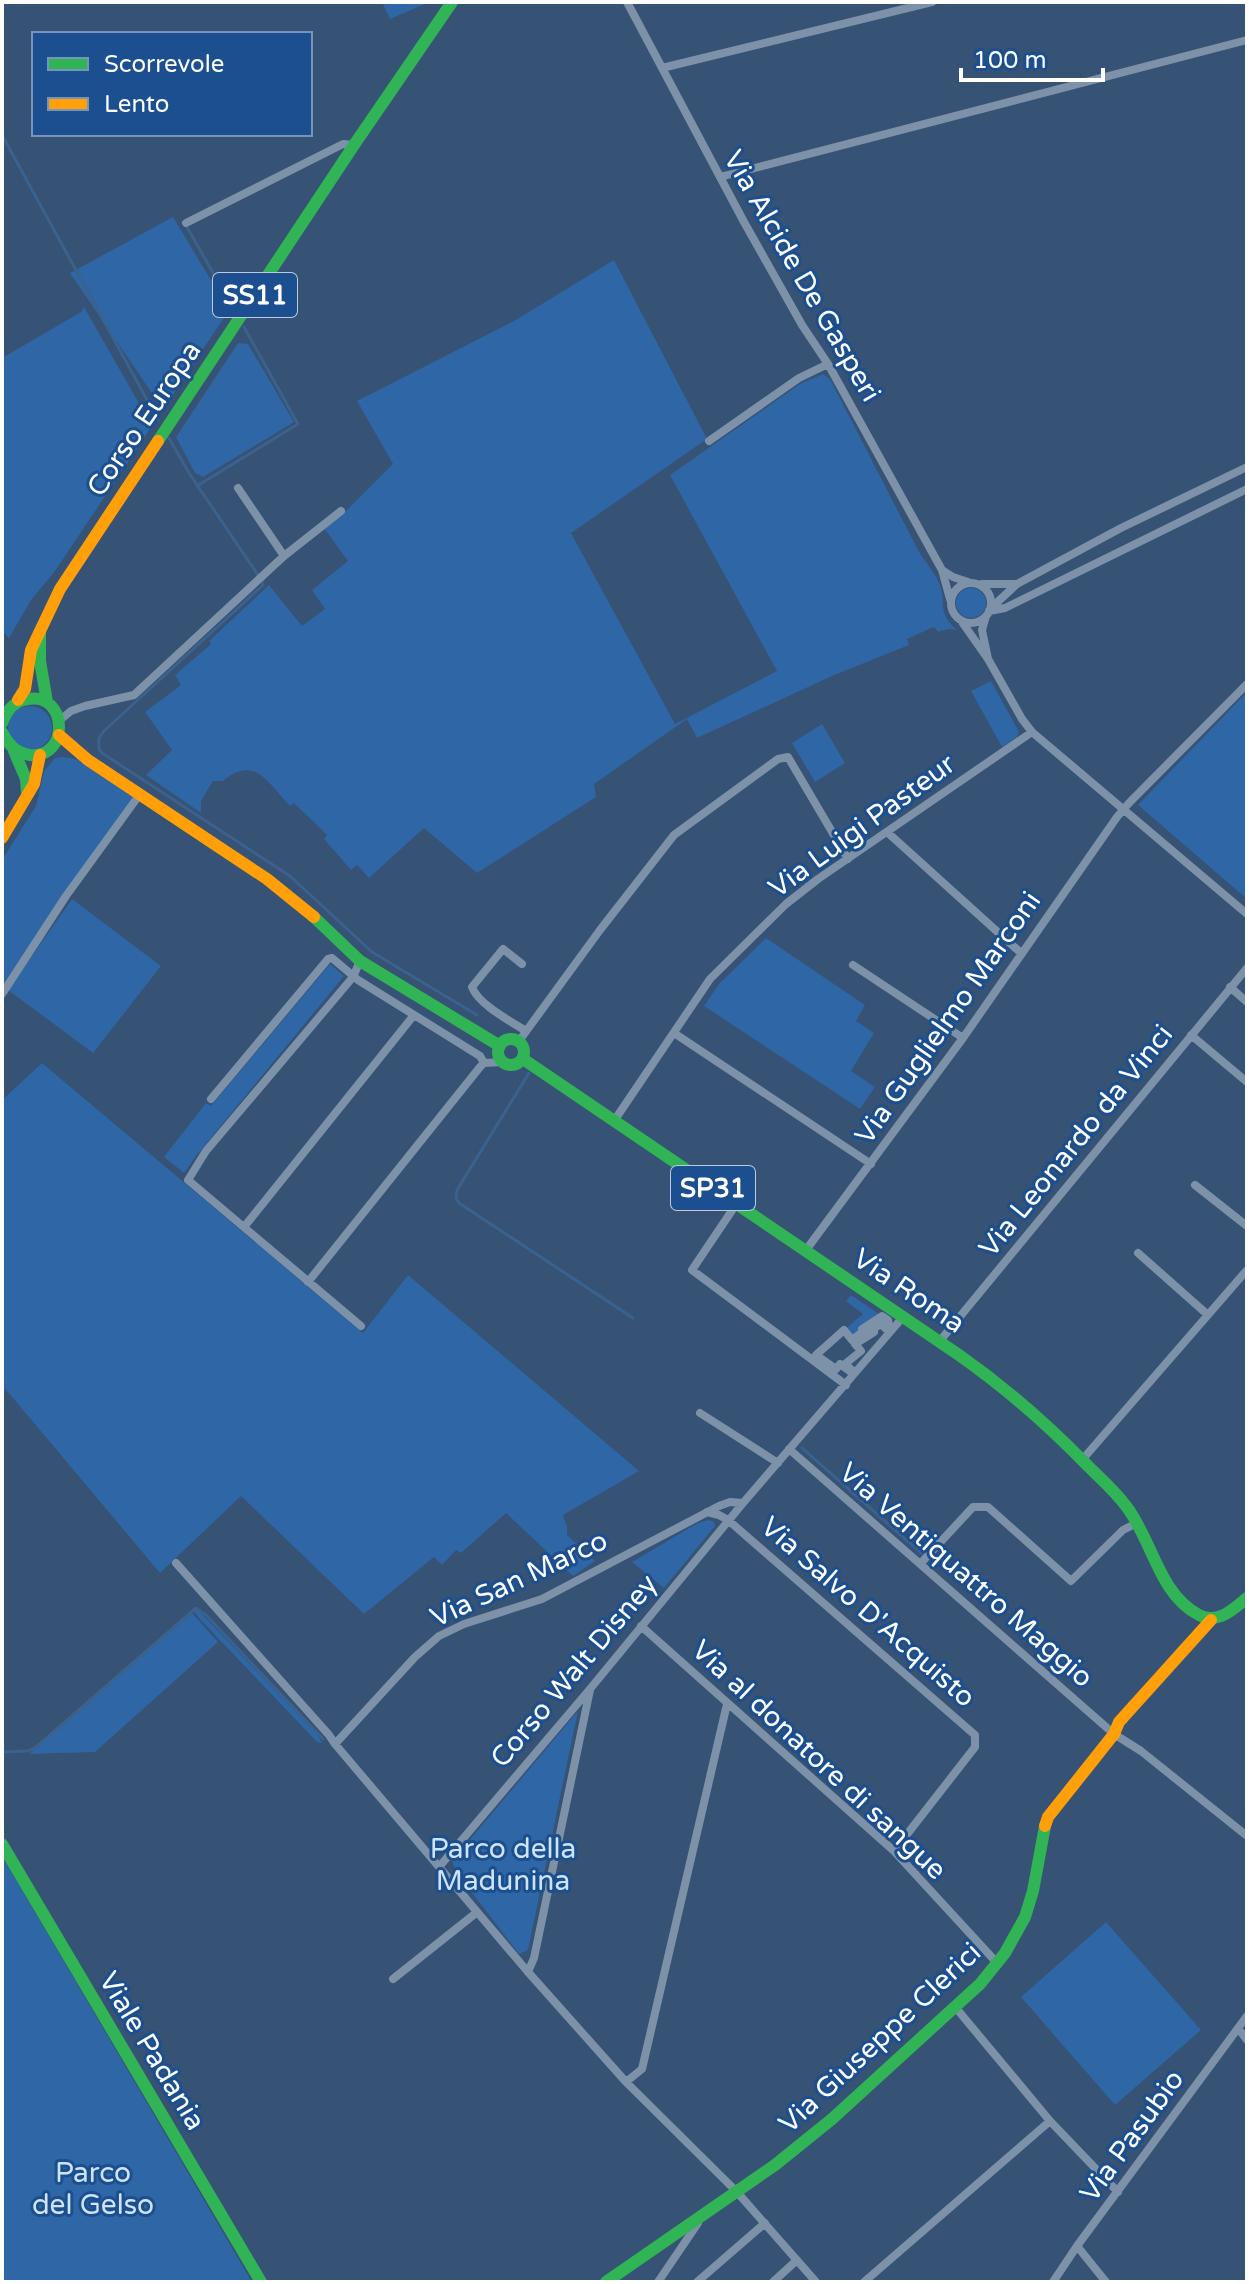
<svg xmlns="http://www.w3.org/2000/svg" width="1249" height="2284" viewBox="0 0 1249 2284" font-family="'Varela Round',sans-serif">
<rect width="100%" height="100%" fill="#365274"/>
<!-- green -->
<path fill="#2f66a5" d="M382 2H430L390 19Z
M173 217 229 310 168 402 160 405 70 273Z
M614 260 707 439 571 533 675 724 777 671 670 475 800 384 823 374 830 379 918 550C924 560 935 573 939 583 948 603 935 610 957 630L948 629 938 632 934 627 907 639 909 645 832 676 697 738 687 719 594 784 596 797 477 873 424 828 369 878 357 865 351 870 324 839 327 835 294 803 290 806C268 784 256 754 223 781H213L201 801V813L146 775 172 750 145 712 181 685 175 675 211 644 209 641 269 585 302 626 325 609 312 590 348 561 324 528 345 512 393 464 357 401 514 321Z
M84 307 152 426 55 571 31 600 9 638 2 631V358L81 312Z
M238 343 248 344 294 422 203 477 195 473 176 437Z
M956 603a15 15 0 1 1 30 0a15 15 0 1 1-30 0Z
M991 681 1019 732 1017 737 1002 747 971 691Z
M1247 692V899L1138 805Z
M8 728a22 22 0 1 1 44 0a22 22 0 1 1-44 0Z
M822 724 845 763 815 782 792 743Z
M63 757 76 759 133 797 65 892 2 986V860L36 806 44 771 55 758Z
M72 899 161 966 93 1053 8 990Z
M766 938 865 1005 856 1021 874 1033 851 1071 875 1087 860 1109 704 1006 719 984Z
M330 964 344 976 196 1156 184 1173 164 1157 206 1103 211 1106Z
M42 1063 363 1333 408 1275 639 1471 563 1515 567 1527V1535L595 1561 573 1576 506 1513 461 1553 456 1550 442 1565 434 1557 364 1614 241 1496 160 1573 2 1385V1100Z
M851 1295 882 1316 852 1340 844 1330 863 1314 846 1301Z
M709 1520 714 1522 715 1526 664 1588 632 1562 698 1523Z
M198 1610 318 1735 322 1743 317 1742 199 1618 194 1611Z
M192 1613 218 1642 95 1752 29 1754Z
M578 1711 528 1950 519 1954 456 1872 452 1861Z
M2 1856 252 2282H2Z
M1106 1922 1201 2030 1115 2105 1021 1997Z"/>
<g fill="none" stroke-linecap="round" stroke-linejoin="round">
<!-- stream -->
<path stroke="#3b618d" stroke-width="3" d="M2 135 158 420
M187 227 233 308
M169 438 189 473 262 581 263 585 104 731 99 738V749L102 753 290 876 372 952 477 1015
M197 486 298 424 244 327
M529 1073 457 1190 456 1198 459 1203 633 1318
M802 1448 921 1553
M2 1752 28 1751 35 1748 196 1608 206 1615 323 1739"/>
<!-- street -->
<path stroke="#7d92a8" stroke-width="8" d="M627 2 744 222 802 325 828 364 942 570
M662 68 932 2
M720 177 1247 40
M186 223 343 144 354 145
M709 441 799 378 828 364
M238 488 284 556
M951 603a20 20 0 1 1 40 0a20 20 0 1 1-40 0Z
M982 584H1017L992 607
M1017 584 1121 528 1247 467
M950 599 942 570 953 577 968 582
M989 611 1005 608 1247 489
M962 622 988 659 982 630 986 616
M988 659 1022 719 1032 732 1247 914
M60 720 71 711 85 706 134 695 284 556 341 511
M887 832 1021 953
M360 961 353 977 206 1151 188 1180 361 1326
M522 964 503 949 472 987C478 1004 510 1021 526 1031
M853 965 963 1038
M1230 987 1247 1002
M2 994 66 896 140 794
M674 1033 871 1164
M1191 1035 1247 1082
M519 1041 600 930 674 835 778 759 788 757 848 859
M211 1099 328 959 332 958 358 980 480 1056 484 1063
M614 1121 710 979 786 904 818 879 1032 732
M1195 1185 1247 1226
M737 1203 692 1270 846 1385
M244 1227 414 1015
M806 1250 963 1038 1117 817 1129 803 1247 684
M1138 1253 1208 1315
M308 1282 480 1067 484 1063 503 1062
M882 1316 888 1320 889 1326 886 1329 882 1325H879L872 1330 874 1332 855 1344 861 1351 845 1364 852 1370 851 1372 840 1364 836 1369 816 1355 844 1330 852 1340 864 1331 862 1329Z
M939 1342 1247 968
M700 1413 778 1463
M789 1449 1114 1734 1141 1751 1247 1836
M1082 1460 1247 1270
M707 1512 719 1515 728 1520 975 1735V1747L894 1851
M176 1563 329 1735 335 1744 528 1972 626 2082 737 2192 816 2282
M921 1563 973 1507H988L1071 1581 1123 1530 1137 1523
M641 1626 894 1851 998 1964
M335 1744 415 1657 439 1636 464 1624 542 1599 719 1506 730 1502 743 1503
M439 1867 590 1689 743 1503 903 1317
M528 1972 534 1958 590 1690
M393 1979 476 1913
M956 2008 1050 2121 1118 2192
M1238 2028 1247 2040
M626 2082 642 2069 727 1704
M1077 2246 1106 2282
M658 2282 698 2223
M697 2282 765 2223
M773 2282 797 2260
M864 2282 1050 2121
M1053 2282 1077 2246 1247 2016"/>
<!-- fast -->
<path stroke="#30b455" stroke-width="12" d="M158 441 354 145 452 2
M40 634V661L47 702
M2 723C7 710 14 701 28 699 68 692 70 759 30 755 15 753 8 744 2 732
M14 751 26 779 27 793
M314 917 360 961 500 1046
M498 1052a13 13 0 1 1 26 0a13 13 0 1 1-26 0Z
M523 1059 959 1355C1006 1388 1048 1425 1088 1466 1101 1479 1115 1491 1126 1506 1152 1539 1159 1595 1199 1615 1218 1625 1233 1609 1247 1598
M2 1844 261 2282
M606 2282 775 2165 832 2119 980 1984 1005 1953 1025 1917 1033 1891 1045 1826"/>
<!-- slow -->
<path stroke="#ff9f0a" stroke-width="12" d="M18 700 25 689 31 650 60 589 158 441
M59 735 88 760 267 879 314 917
M2 838 34 784 40 755
M1045 1826 1048 1817 1114 1734 1119 1722 1211 1620"/>
</g>
<g text-anchor="middle" dominant-baseline="central" stroke-width="6" stroke-linejoin="round" paint-order="stroke">
<!-- shield labels -->
<g fill="#1b4f8f" stroke="#bbcadd" stroke-width="2">
<rect x="213" y="273" width="84" height="44" rx="6"/>
<rect x="671" y="1166" width="84" height="44" rx="6"/>
</g>
<g font-size="26" font-weight="bold" fill="#fff">
<text x="255" y="295">SS11</text>
<text x="713" y="1188">SP31</text>
</g>
<!-- street labels -->
<g font-size="28" fill="#fff" stroke="#1b4f8f">
<text transform="translate(802 276) rotate(60)">Via Alcide De Gasperi</text>
<text transform="translate(144 419) rotate(-56)">Corso Europa</text>
<text transform="translate(862 826) rotate(-36)">Via Luigi Pasteur</text>
<text transform="translate(948 1018) rotate(-55)">Via Guglielmo Marconi</text>
<text transform="translate(1076 1141) rotate(-51)">Via Leonardo da Vinci</text>
<text transform="translate(909 1291) rotate(34)">Via Roma</text>
<text transform="translate(966 1575) rotate(41)">Via Ventiquattro Maggio</text>
<text transform="translate(519 1579) rotate(-25)">Via San Marco</text>
<text transform="translate(868 1612) rotate(41)">Via Salvo D'Acquisto</text>
<text transform="translate(574 1671) rotate(-50)">Corso Walt Disney</text>
<text transform="translate(819 1760) rotate(43)">Via al donatore di sangue</text>
<text transform="translate(880 2038) rotate(-43)">Via Giuseppe Clerici</text>
<text transform="translate(152 2051) rotate(59)">Viale Padania</text>
<text transform="translate(1132 2136) rotate(-54)">Via Pasubio</text>
</g>
<!-- park labels -->
<g font-size="28" fill="#cfe3fa" stroke="#1b4f8f">
<text x="503" y="1849">Parco della<tspan x="503" dy="32">Madunina</tspan></text>
<text x="93" y="2173">Parco<tspan x="93" dy="32">del Gelso</tspan></text>
</g>
</g>
<!-- border -->
<rect width="1249" height="2284" fill="none" stroke="#ffffff" stroke-width="8"/>
<!-- legend -->
<rect x="32" y="32" width="280" height="104" fill="#1b4f8f" stroke="#7695bc" stroke-width="2"/>
<rect x="48" y="58" width="40" height="12" fill="#30b455" stroke="#7695bc" stroke-width="2"/>
<text x="104" y="72" font-size="24" fill="#ffffff">Scorrevole</text>
<rect x="48" y="98" width="40" height="12" fill="#ff9f0a" stroke="#7695bc" stroke-width="2"/>
<text x="104" y="112" font-size="24" fill="#ffffff">Lento</text>
<!-- scale -->
<path d="M961 68v12h142v-12" fill="none" stroke="#ffffff" stroke-width="4"/>
<text x="973" y="68" font-size="24" fill="#ffffff" stroke="#1b4f8f" stroke-width="6" paint-order="stroke">100 m</text>
</svg>
